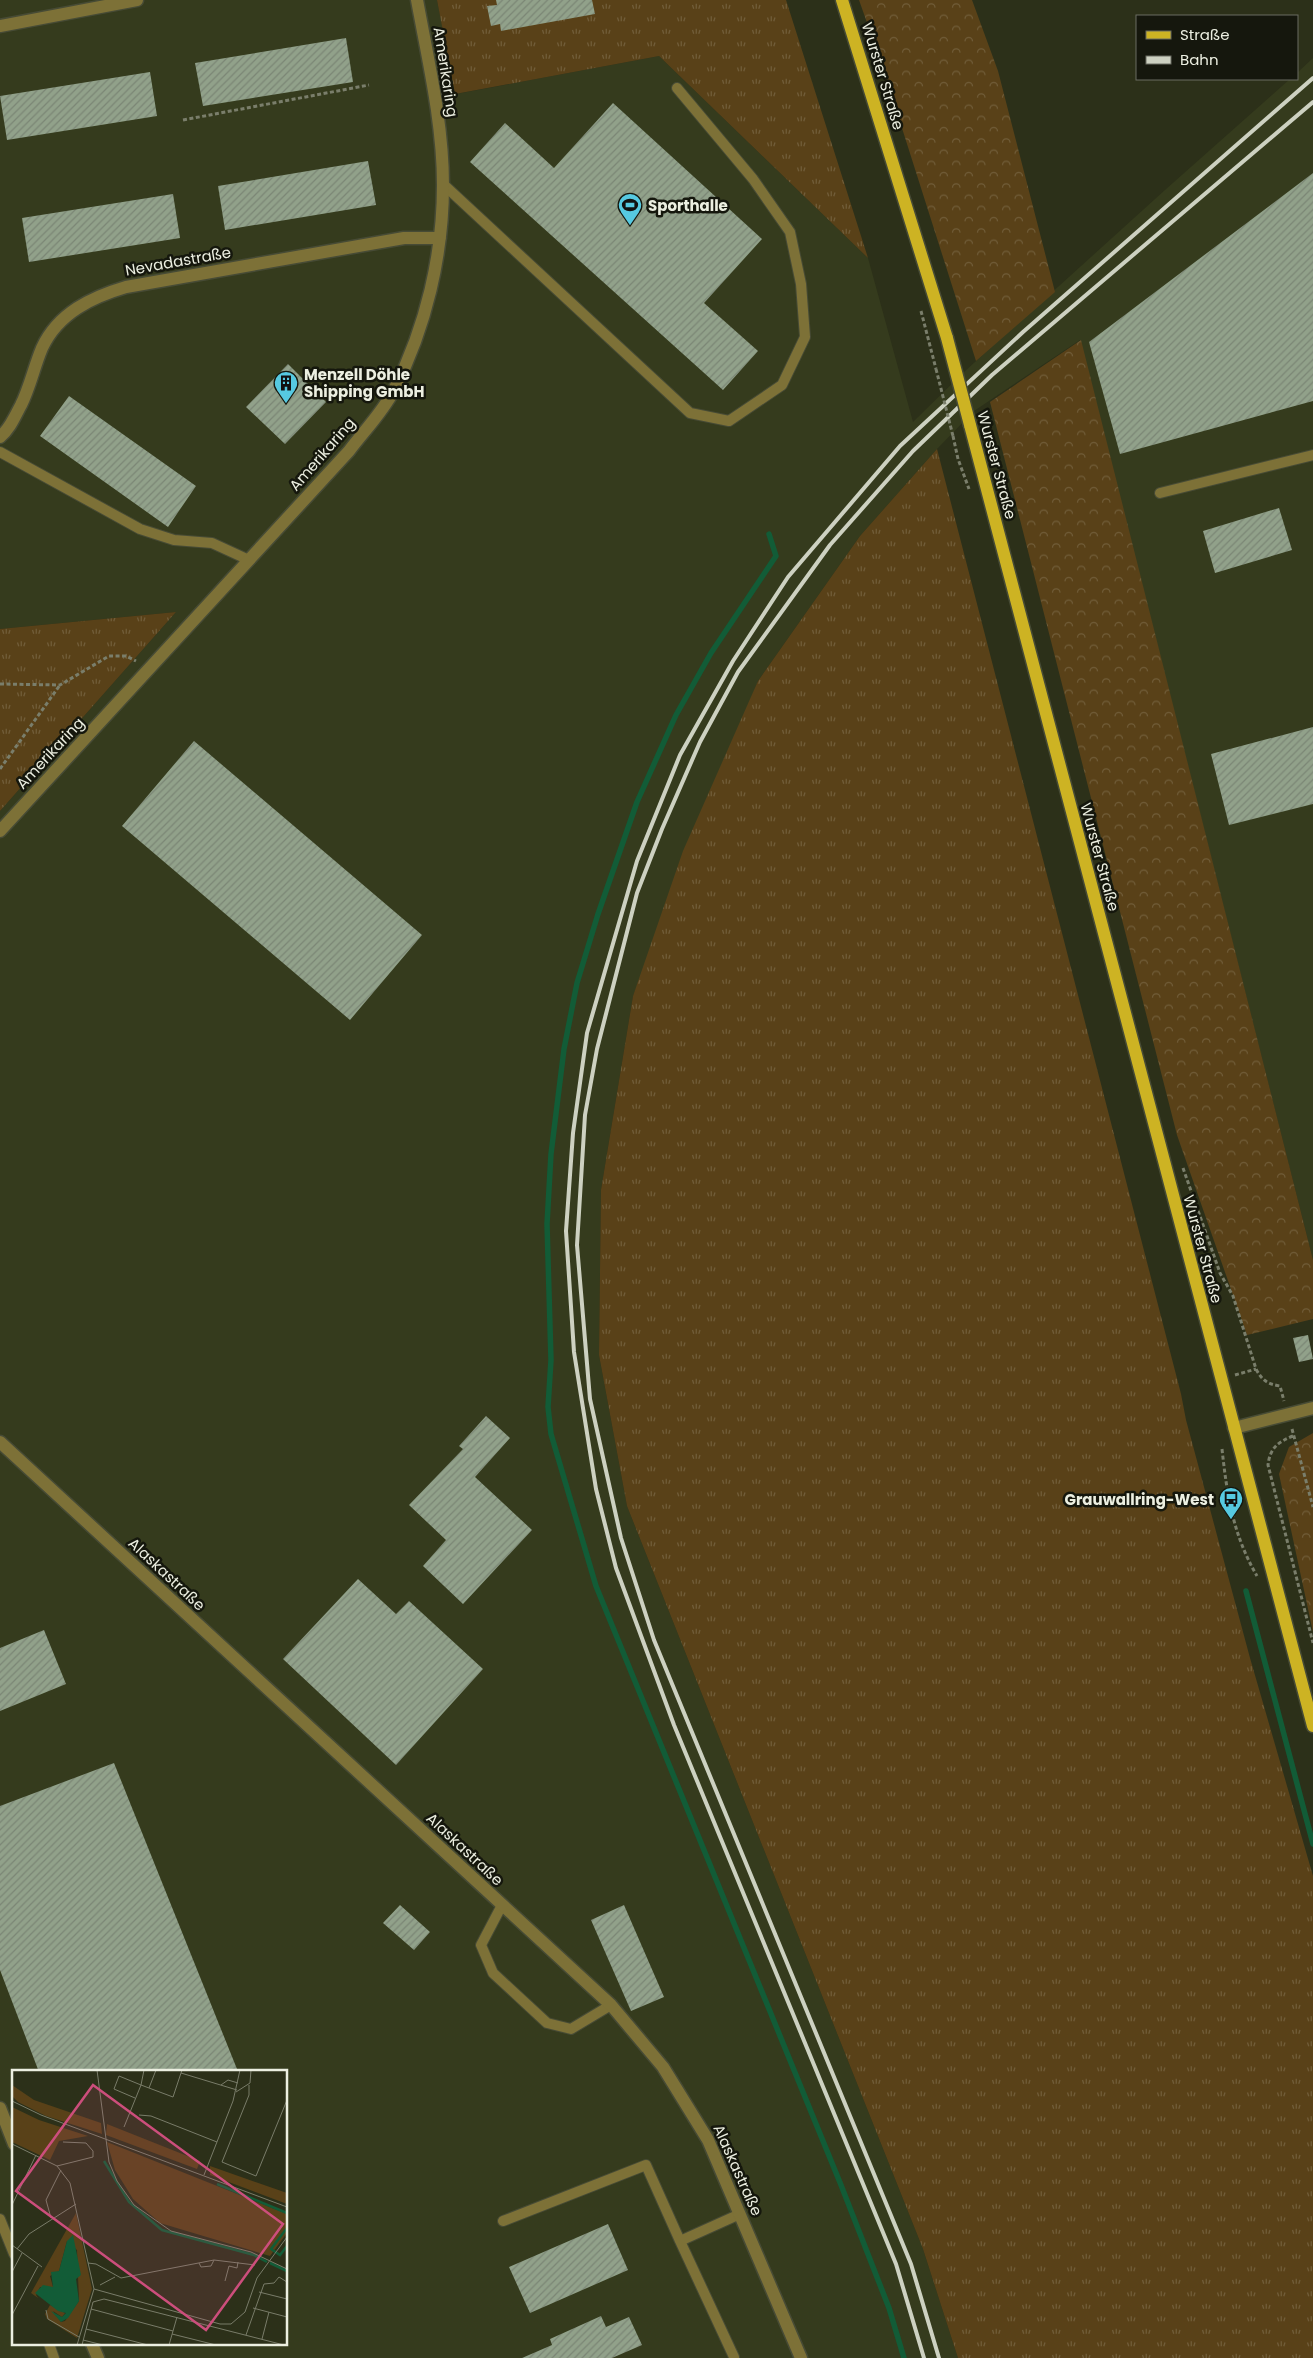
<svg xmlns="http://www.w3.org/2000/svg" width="1313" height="2358" viewBox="0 0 1313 2358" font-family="Poppins,sans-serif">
<defs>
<pattern id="grass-tufts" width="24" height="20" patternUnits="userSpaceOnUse" patternTransform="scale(1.25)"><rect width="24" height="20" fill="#594118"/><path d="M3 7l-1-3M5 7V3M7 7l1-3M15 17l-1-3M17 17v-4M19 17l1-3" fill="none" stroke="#715d39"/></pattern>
<pattern id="forest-crowns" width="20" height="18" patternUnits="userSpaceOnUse" patternTransform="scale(1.25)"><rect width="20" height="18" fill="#594118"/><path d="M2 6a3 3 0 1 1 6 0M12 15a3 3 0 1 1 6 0" fill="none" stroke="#715d39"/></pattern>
<pattern id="building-hatch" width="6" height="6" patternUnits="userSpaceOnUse" patternTransform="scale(1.25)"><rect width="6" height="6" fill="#91a18a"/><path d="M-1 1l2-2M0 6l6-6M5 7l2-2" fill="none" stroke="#7b8675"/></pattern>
</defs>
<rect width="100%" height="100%" fill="#2c3019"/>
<!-- built -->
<path fill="#353b1d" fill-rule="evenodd" d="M0 0H437L456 94 659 56 868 258 913 422 964 372 1165 190 1290 79H1297V73L1313 58V1260L1080 340 974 411 937 449 860 536 758 681 633 996 601 1190 599 1355 627 1506 923 2249 958 2358H0V811L176 612 0 629ZM14 2072H286V2344H14Z"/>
<!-- grass -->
<path fill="url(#grass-tufts)" d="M437 0H786L868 258 659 56 455 94Z
M937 449 1181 1394 1186 1420 1250 1658 1313 1876V2358H958L923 2249 627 1506 599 1355 601 1190 633 996 683 851 758 681 860 536Z
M176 612 0 811V629Z"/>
<!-- forest -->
<path fill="url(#forest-crowns)" d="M859 0H972L998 71 1055 292 976 361 881 62Z
M1081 340 1313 1260V1319L1247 1335 1177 1135 990 402Z
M1313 1433V1632L1279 1474 1289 1447Z"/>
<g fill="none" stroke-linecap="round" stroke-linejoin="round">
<!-- stream -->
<path stroke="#125c37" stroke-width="5.5" d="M769 534 776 556 711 653 676 715 637 802 598 914 577 983 564 1049 551 1154 547 1224 551 1360 548 1407 551 1434 596 1586 841 2185 889 2308 904 2358
M1246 1591 1313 1844"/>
</g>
<!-- building -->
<path fill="url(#building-hatch)" d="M496 0H592L595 14 501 31 500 24 491 26 487 6 497 5Z
M346 38 353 82 203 106 195 63Z
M150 72 157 116 7 140 0 96Z
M613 103 762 239 704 303 758 351 723 390 470 162 505 123 554 168Z
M368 161 376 205 225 230 218 186Z
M1313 173V401L1120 454 1089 342Z
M173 194 180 238 29 262 22 218Z
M288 364 326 402 285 444 246 407Z
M69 396 196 486 168 527 40 436Z
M1279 508 1292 550 1215 573 1203 531Z
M1313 727V804L1229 825 1211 754Z
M194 741 422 935 350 1020 122 826Z
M1308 1335 1313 1359 1299 1362 1293 1338Z
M486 1416 510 1438 475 1477 532 1530 463 1604 423 1566 446 1540 409 1505 463 1449 459 1446Z
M358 1579 396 1614 409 1601 483 1669 396 1765 283 1659Z
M44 1630 66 1684 0 1711V1648Z
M114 1763 237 2069 228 2072H39L0 1970V1806Z
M400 1905 430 1932 414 1950 383 1923Z
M624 1905 664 1997 631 2011 591 1920Z
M608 2224 628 2270 530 2313 509 2267Z
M601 2316 606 2327 629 2317 642 2345 612 2358H522L552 2345 550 2339Z"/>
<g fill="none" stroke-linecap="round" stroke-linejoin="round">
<!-- service casing -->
<g stroke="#474b35" stroke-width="12">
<path id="service" d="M443 184 690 413 729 421 782 385 805 337 801 284 790 232 753 179 677 88
M0 452 140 529 174 540 212 543 249 560
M1160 493 1313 455
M502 1905 481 1945 493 1973 547 2023 571 2029 611 2005
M0 2219 14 2254
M503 2221 646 2165 680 2241 740 2214
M680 2241 734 2357
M49 2344 54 2358"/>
</g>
<!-- minor casing -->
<g stroke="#474b35" stroke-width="15">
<path id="minor" d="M0 26 137 0
M0 437C10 429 15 416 21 405 30 387 34 367 42 348 58 313 92 297 126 287L404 238H440
M0 831 349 451C363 432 383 412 394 390 426 327 443 255 443 185 443 123 428 60 417 0
M1234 1428 1313 1408
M0 1442 611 2005 663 2067 708 2140 801 2358
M0 2108 14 2144
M92 2344 98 2358"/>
</g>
<!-- primary casing -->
<g stroke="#474b35" stroke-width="15">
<path id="primary" d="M842 0 947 338
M970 425 1313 1726"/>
</g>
<!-- path -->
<path stroke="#7a7e6b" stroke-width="3" stroke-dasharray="4 2.5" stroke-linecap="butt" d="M183 120 369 85
M921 311 936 369
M953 436 958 459 969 489
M0 684 60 685 109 656H126L136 661
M0 769 60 685
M1183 1168 1220 1273 1233 1296 1256 1369C1262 1380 1267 1384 1280 1386L1284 1401
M1235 1375 1256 1369
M1292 1429 1313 1507
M1293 1436C1278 1442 1270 1448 1268 1465L1313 1643
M1222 1449C1227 1495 1233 1535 1257 1576"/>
<!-- service -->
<use href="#service" stroke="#7d7137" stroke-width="10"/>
<!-- minor -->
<use href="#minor" stroke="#7d7137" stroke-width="12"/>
<!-- primary -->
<use href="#primary" stroke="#cdb323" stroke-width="12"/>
<!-- rail -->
<path stroke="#cdd1c1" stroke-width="4" d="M924 2358 896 2264 674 1725 616 1568 596 1489 574 1352 566 1231 573 1133 587 1033 637 861 680 755 733 661 788 577 900 446 1023 332 1313 78
M939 2358 911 2264 654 1640 621 1538 590 1399 577 1245 585 1115 597 1049 637 893 662 829 700 742 738 672 830 545 913 451 992 375 1313 102"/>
<!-- primary-bridge casing -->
<g stroke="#474b35" stroke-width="15" stroke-linecap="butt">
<path id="primary-bridge" d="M947 338 970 425"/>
</g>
<!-- path-bridge -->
<path stroke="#7a7e6b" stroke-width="3" stroke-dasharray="4 2.5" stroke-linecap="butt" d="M936 369 953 436"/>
<!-- primary-bridge -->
<use href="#primary-bridge" stroke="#cdb323" stroke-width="12"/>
</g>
<!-- icons -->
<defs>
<g id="stadium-pin" transform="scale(1.25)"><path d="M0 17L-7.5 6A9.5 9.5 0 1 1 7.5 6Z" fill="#56c9e1" stroke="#15170d"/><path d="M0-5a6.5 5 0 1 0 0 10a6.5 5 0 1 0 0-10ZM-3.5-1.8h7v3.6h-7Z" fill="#111"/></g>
<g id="building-pin" transform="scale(1.25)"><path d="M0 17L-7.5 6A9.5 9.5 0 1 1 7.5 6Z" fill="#56c9e1" stroke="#15170d"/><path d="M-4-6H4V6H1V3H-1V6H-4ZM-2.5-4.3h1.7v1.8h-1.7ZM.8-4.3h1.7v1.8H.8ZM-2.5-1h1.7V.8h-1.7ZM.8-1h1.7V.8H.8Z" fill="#111"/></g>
<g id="bus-pin" transform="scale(1.25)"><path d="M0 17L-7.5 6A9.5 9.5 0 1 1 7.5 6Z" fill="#56c9e1" stroke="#15170d"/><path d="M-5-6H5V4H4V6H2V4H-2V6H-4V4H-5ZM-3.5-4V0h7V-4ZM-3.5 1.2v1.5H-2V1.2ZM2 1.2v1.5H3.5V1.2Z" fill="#111"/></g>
</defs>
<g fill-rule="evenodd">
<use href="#stadium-pin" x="630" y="205"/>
<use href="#building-pin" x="286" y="383"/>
<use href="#bus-pin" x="1231" y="1499"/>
</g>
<g text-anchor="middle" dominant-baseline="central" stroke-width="5" stroke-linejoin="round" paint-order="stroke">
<!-- street labels -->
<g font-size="15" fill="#ecefe1" stroke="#15170d">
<text transform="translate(446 72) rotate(81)">Amerikaring</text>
<text transform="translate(883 76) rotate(73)">Wurster Straße</text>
<text transform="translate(178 261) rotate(-10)">Nevadastraße</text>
<text transform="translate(322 454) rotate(-49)">Amerikaring</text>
<text transform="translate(997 465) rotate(75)">Wurster Straße</text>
<text transform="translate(50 753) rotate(-47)">Amerikaring</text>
<text transform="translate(1100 857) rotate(75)">Wurster Straße</text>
<text transform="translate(1203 1249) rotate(75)">Wurster Straße</text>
<text transform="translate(167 1574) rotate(43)">Alaskastraße</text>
<text transform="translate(465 1849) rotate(43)">Alaskastraße</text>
<text transform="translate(738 2170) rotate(66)">Alaskastraße</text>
</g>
<!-- poi labels -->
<g font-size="15" font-weight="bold" fill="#ecefe1" stroke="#15170d" text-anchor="start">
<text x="648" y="205">Sporthalle</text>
<text x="304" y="374">Menzell Döhle<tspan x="304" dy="17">Shipping GmbH</tspan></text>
<text x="1214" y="1499" text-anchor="end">Grauwallring-West</text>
</g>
</g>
<!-- overview -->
<g transform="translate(12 2070)">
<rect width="275" height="275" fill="#2c3019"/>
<path d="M0 37 27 50 76 66 47 71 38 90 0 72ZM95 72 275 144V163L258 186 148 153 121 129 113 116 103 100ZM64 143 80 219 65 268 35 249 33 244 38 235 53 243 50 247 41 241 49 252 53 251 67 231 65 180 55 171 47 201 38 206 41 217H28L24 225 26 228 19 223Z" fill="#594118"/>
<path d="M0 15 22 30 89 53 90 64 34 46 6 32 0 26ZM95 54 188 91 185 99 94 65ZM198 96 275 123V134L198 105Z" fill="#594118"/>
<path d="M61 165 69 205 64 209 67 231 56 248 49 252 39 241 50 247 54 243 46 241 23 223 31 215 41 217 39 202 47 201 55 171Z" fill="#125c37"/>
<path fill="none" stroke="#125c37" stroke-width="2.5" d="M92 91 117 132 150 160 242 185 255 192M205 114 275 143M275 158 259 179 268 185 275 176M258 193 275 201"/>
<path fill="none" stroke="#797c69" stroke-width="1" d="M85 0 97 92 105 111 122 135 159 161 239 182 275 199M170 0 169 3 225 20M209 15 216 10 226 13M237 15V25L210 92 244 106 275 30M137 18 144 0M224 22 238 13 239 0M123 28 102 19 107 6 129 15 132 0M0 31 29 45 275 137M127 45 139 46 205 72M112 57 129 15 161 27 169 3M0 74 45 96 58 113 82 219 65 275M45 96 81 87V81L74 73 51 72M192 105 221 31 228 0M0 135 24 85M39 148 34 130 49 100M0 175 30 197M5 179 17 164 64 134M76 193 84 194 109 208 202 190 243 195M187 193 189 197 199 196 202 190M0 202 10 183M213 211 217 196 225 198 226 192M88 215 103 207M82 219 208 254H219L233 242 245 208 275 167M247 222 275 229M241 238 275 247M79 239 161 261M34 240 36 249 67 267M0 245 26 196M74 259 136 275M160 264 204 275M234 265 252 214 262 213 267 207 275 212M250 269 257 242M71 270 91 275M70 275 81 232 92 229 272 275M157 275 165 247"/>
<path fill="#cc4e7c" fill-opacity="0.15" stroke="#cc4e7c" stroke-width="2.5" d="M81 15 271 154 194 260 4 121Z"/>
<rect width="275" height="275" fill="none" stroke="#ecefe1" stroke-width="2.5"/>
</g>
<!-- legend -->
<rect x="1136" y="15" width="162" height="65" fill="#15170d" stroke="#6b6d62"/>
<rect x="1146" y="31" width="25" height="8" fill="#cdb323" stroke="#6b6d62"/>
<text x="1180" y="40" font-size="15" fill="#ecefe1">Straße</text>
<rect x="1146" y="56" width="25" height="8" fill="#cdd1c1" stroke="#6b6d62"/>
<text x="1180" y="65" font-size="15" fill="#ecefe1">Bahn</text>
</svg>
